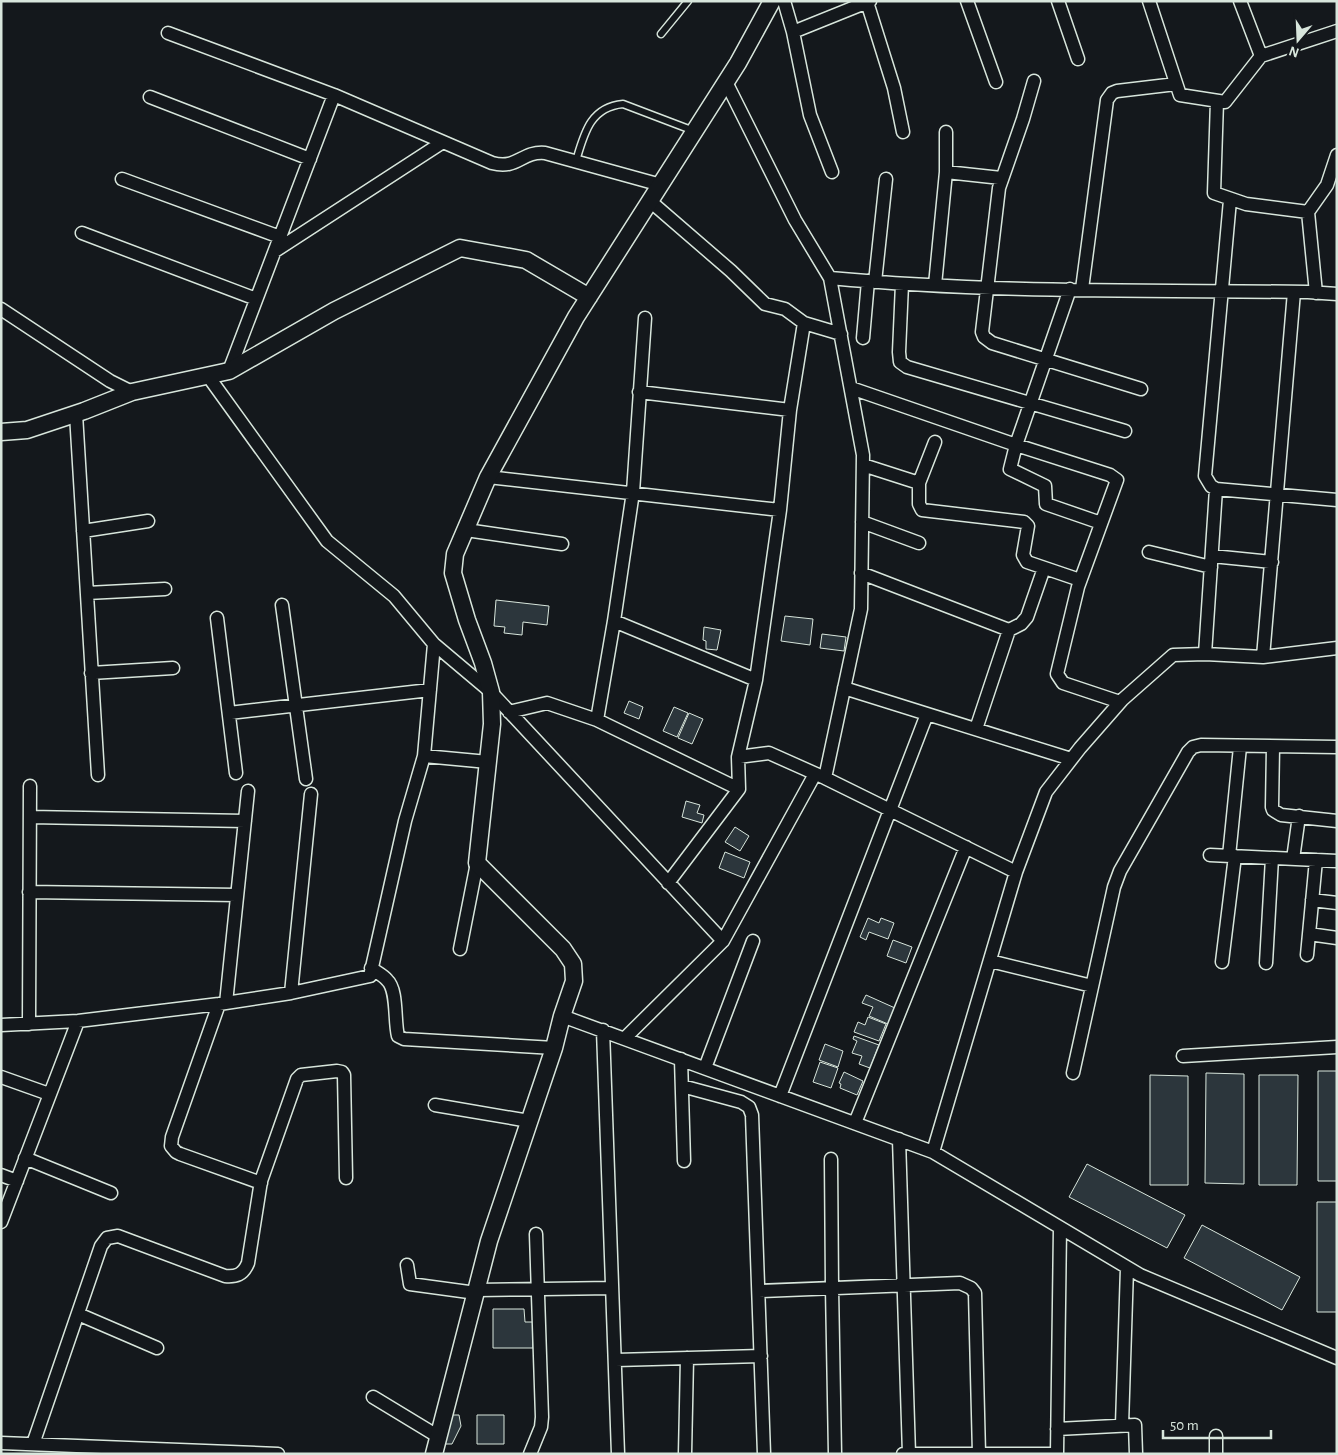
<svg xmlns="http://www.w3.org/2000/svg" width="1338" height="1455" viewBox="0 0 1338 1455" font-family="'Alegreya Sans',sans-serif">
<rect width="100%" height="100%" fill="#14181c"/>
<!-- building -->
<path fill="#2c363c" stroke="#d8e6dc" d="M496 600 549 606 547 625 523 622 522 635 504 633 505 627 494 626Z
M785 616 813 619 810 645 781 641Z
M704 627 721 630 717 650 706 649V641L703 640Z
M822 634 846 637 844 651 820 648Z
M629 701 643 707 639 719 624 713Z
M674 707 688 713 677 737 663 731Z
M689 713 703 719 692 744 678 738Z
M686 801 700 805 697 813 704 815 702 823 682 817Z
M735 827 749 836 740 851 725 842Z
M725 852 750 862 744 878 719 868Z
M868 918 879 923 881 918 894 923 888 939 869 932 866 940 860 937Z
M893 940 912 947 906 963 887 956Z
M866 995 895 1008 888 1024 869 1016 873 1007 862 1003Z
M868 1017 886 1024 879 1041 854 1032 858 1022 865 1025Z
M854 1036 879 1045 870 1068 859 1064 862 1056 852 1053 857 1041 853 1039Z
M825 1044 843 1051 838 1067 819 1060Z
M820 1062 838 1068 831 1088 813 1082Z
M1318 1071H1337V1181H1318Z
M844 1072 863 1081 857 1095 840 1088 841 1084 839 1083Z
M1206 1073 1244 1074V1184L1205 1183Z
M1150 1075 1188 1076V1185H1150Z
M1259 1075H1298L1297 1185H1259Z
M1087 1164 1185 1215 1167 1248 1069 1197Z
M1317 1202H1337V1312H1317Z
M1202 1225 1300 1277 1282 1310 1184 1258Z
M493 1309H524L525 1322H533V1348H493Z
M447 1415H459L461 1426 452 1444H441Z
M477 1415H504V1444H477Z"/>
<g fill="none" stroke-linecap="round" stroke-linejoin="round">
<!-- service casing -->
<g stroke="#d8e6dc" stroke-width="9">
<path id="service" d="M661 34 688 1
M576 161C584 134 590 107 623 104L694 131"/>
</g>
<!-- minor casing -->
<g stroke="#d8e6dc" stroke-width="15">
<path id="minor" d="M784 1 793 32
M967 1 996 82
M1058 1 1078 59
M1149 1 1180 95 1225 102 1261 56 1337 31
M1240 1 1261 56
M867 2 894 88 903 132
M168 33 334 95 492 163C518 170 521 151 545 153L661 185
M1034 81 1023 119 999 188 982 332 984 337 992 343 1141 389
M726 82 795 220 830 278 863 455 861 609 825 778
M150 97 310 159
M1217 101 1214 193 1246 204 1308 212 1316 293
M832 172 810 115 793 32 870 1
M946 172 1001 178
M122 179 280 237
M1230 200 1205 476 1211 486 1216 489 1337 500
M650 201 731 271 765 304 785 309 804 323 841 334
M1308 212 1327 185 1337 155
M82 233 256 299
M275 251 443 142
M830 278C989 293 1149 290 1308 292L1337 294
M875 282 886 179
M902 284 899 352 900 362 907 367 1125 431
M935 285 946 172V132
M1070 289 1016 445 1010 469 1045 486 1046 504 1101 523
M1082 289 1107 100 1112 93 1117 91 1176 84
M1 309 110 381 132 392
M863 338 868 281
M229 371 334 95
M208 376 327 541 394 596 434 644 491 692 723 941
M851 388 1016 445 1110 475 1117 480 1078 587 1057 674 1063 683 1120 702
M639 392 790 410
M76 414 98 775
M863 465 919 483V504L922 510 1024 522 1028 526 1023 555 1027 562 1080 580
M488 477 780 510
M919 483 935 442
M862 522 919 543
M466 530 562 544
M83 531 148 521
M1149 552 1211 567
M1212 556 1272 562
M861 573 1009 630 976 729
M87 593 165 589
M282 605 306 779
M217 618 236 773
M614 621 756 680
M1009 630 1021 624 1027 617 1044 568
M1205 654 1216 489
M1263 657 1294 292
M91 673 173 668
M844 688 1071 759
M509 712 547 703 597 720 739 789
M229 713 430 690
M597 720 614 621 633 492 645 318
M1273 747 1272 807 1273 810 1281 815 1337 821
M424 756 488 762
M738 757 769 753 825 778 1016 872
M30 817 245 821
M1210 855 1337 861
M1229 856 1240 747
M1293 859 1299 816
M668 883 739 789 738 757 756 680 780 510 790 410 804 323
M29 892 237 895
M1312 900 1337 903
M1309 934 1337 938
M460 949 477 863
M1307 955 1316 860
M990 961 1092 986
M1222 962 1235 856
M1266 963 1272 858
M371 968C376 972 383 975 387 980 398 990 394 1021 398 1036L404 1039 554 1048
M291 993 311 794
M226 1003 248 791
M219 1004 172 1137 171 1146 176 1152 180 1154 261 1183
M562 1016 933 1152 1140 1275 1337 1358
M29 1024 30 786
M1 1025 78 1021 219 1004 291 993 370 976 405 821 424 756 434 644
M603 1030 618 1454
M625 1038 723 941 815 774
M1183 1056 1337 1047
M681 1059 684 1161
M705 1068 753 941
M1073 1073 1114 887 1120 871 1188 752 1193 747 1201 745 1337 747
M1 1077 49 1094
M682 1086 741 1102 749 1107 752 1115 764 1454
M780 1096 927 714
M435 1105 529 1121
M855 1123 966 847
M899 1139 909 1454
M933 1152 1016 872 1046 792 1080 748 1122 700 1173 655 1205 654 1263 657 1337 648
M25 1158 111 1193
M831 1159 832 1288 835 1454
M1 1175 17 1181
M1 1222 78 1021
M407 1265 410 1284 476 1293
M477 1290 612 1288
M759 1291 960 1283 971 1288 975 1293 979 1454
M78 1314 157 1348
M616 1360 761 1356
M373 1397 439 1437
M1122 1425 1127 1268
M1057 1429 1135 1425 1136 1454
M1 1443 278 1454
M33 1444 101 1246 107 1238 118 1236 225 1276C236 1277 243 1275 248 1263L261 1181 297 1079 301 1075 337 1071 342 1072 344 1075 346 1178
M530 1454 541 1427 542 1417 536 1234
M685 1454 687 1358
M903 1454H1057
M1057 1454 1060 1228
M1216 1454V1436"/>
</g>
<!-- tertiary casing -->
<g stroke="#d8e6dc" stroke-width="19">
<path id="tertiary" d="M1 432 27 430 84 411 132 392 229 371 334 311 460 248 526 260 589 297
M434 1454 489 1241 554 1048 562 1016 574 981 573 964 563 949 477 863 492 724 491 692 483 663 467 620 453 573 455 554 488 477 576 317 738 63 772 1"/>
</g>
<!-- service -->
<use href="#service" stroke="#14181c" stroke-width="6"/>
<!-- minor -->
<use href="#minor" stroke="#14181c" stroke-width="12"/>
<!-- tertiary -->
<use href="#tertiary" stroke="#14181c" stroke-width="16"/>
</g>
<!-- border -->
<rect width="1338" height="1455" fill="none" stroke="#d8e6dc" stroke-width="5"/>
<!-- north arrow -->
<g transform="translate(1298 40) rotate(199)" stroke="#14181c" stroke-width="4" paint-order="stroke">
<path d="M0-4L9 19L0 12L-9 19Z" fill="#d8e6dc"/>
<text y="-8" font-size="14" font-weight="bold" text-anchor="middle" fill="#d8e6dc">N</text>
</g>
<!-- scale -->
<path d="M1163 1430v8h108v-8" fill="none" stroke="#d8e6dc" stroke-width="2.5"/>
<text x="1170" y="1430" font-size="15" fill="#d8e6dc" stroke="#14181c" stroke-width="4" paint-order="stroke">50 m</text>
</svg>
